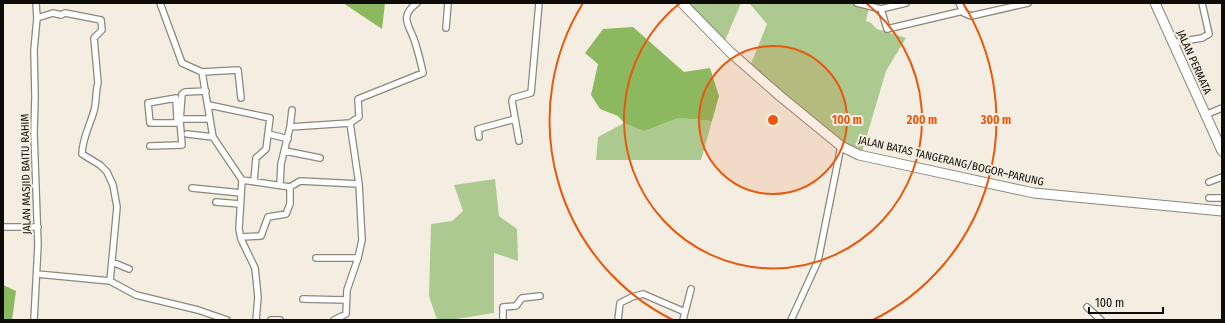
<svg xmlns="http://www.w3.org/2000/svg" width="1225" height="323" viewBox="0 0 1225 323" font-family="'Fira Sans Condensed',sans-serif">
<rect width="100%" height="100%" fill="#f4ede1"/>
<!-- green -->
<path fill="#acca8f" d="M681 3H741L724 43Z
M749 3H855L869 7 866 21 871 23 877 29 906 38 886 71 860 159 748 71 767 24Z
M679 118 712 121 701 160H596L598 137 624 123 644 131Z
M495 179 499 216 517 229 518 261 494 253V313L450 320H437L429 296 431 224 452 221 463 211 454 185Z"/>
<!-- forest -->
<path fill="#8cb85f" d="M343 3H385L382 29Z
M633 27 684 72 710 68 719 96 712 121 679 118 644 131 624 123 618 116 600 109 591 95 598 64 585 53 603 29Z
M3 285 16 291 12 320H3Z"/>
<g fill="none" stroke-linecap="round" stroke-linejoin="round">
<!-- street casing -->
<g stroke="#8c867b" stroke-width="8">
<path id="street" d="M160 3 182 63 202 72 213 137 242 180 239 229 241 239 255 268 258 297 256 320
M857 3 881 9 887 29 963 11
M959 3 964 13 971 16 1028 3
M881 9 906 3
M446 28 448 3
M1172 43 1202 38 1209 34 1202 3
M202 72 238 70 241 98
M176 98 177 119 180 121 176 123H150L148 103Z
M209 105 270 118 266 149 256 158 254 181
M1205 115 1222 108
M184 119H210
M350 123 359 184
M290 127 292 110
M187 134 213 137
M269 134 288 139
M479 137 478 129 515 119
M519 141 512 101 513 98 531 93 539 3
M150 146 182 145 180 121 182 94 185 92 206 91
M285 151 320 158
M242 180 290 187 300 181 359 184 362 240 358 258 347 290 346 314 334 320
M1209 182 1222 177
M280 185 281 164 290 127 350 123 359 117 358 99 423 73C421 63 418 52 415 42 410 26 398 17 417 3
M192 188 241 193
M1209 198H1222
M216 202 240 204
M3 227H38
M241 237 261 236 268 217 286 214 290 204V187
M316 258H358
M112 262 129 269
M37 274 110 281 117 207 113 185 107 172 100 165 82 154C82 140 89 127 93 114 97 104 95 93 98 83L94 38 102 30 101 20 65 13 61 15 53 13 37 18
M110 281 136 295 198 310 227 320
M303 299 346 300
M1087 307 1101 320
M34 320 38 245 34 133 35 97 34 50 37 18 36 3
M271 320H280
M503 320V307L516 306 522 298 540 296
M618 320 620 303 632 297 643 294 685 312
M683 320 691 289
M791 320 818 261 841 146"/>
</g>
<!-- primary casing -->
<g stroke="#8c867b" stroke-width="11">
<path id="primary" d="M682 3 730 52 780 96 841 146 859 155 1034 193 1222 211
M1155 3 1222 151"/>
</g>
<!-- street -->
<use href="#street" stroke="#fff" stroke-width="5.5"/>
<!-- primary -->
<use href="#primary" stroke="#fff" stroke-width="9"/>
</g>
<!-- distance rings -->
<circle cx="773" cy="120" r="74" fill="#e8590c" fill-opacity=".12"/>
<g fill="none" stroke="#e8590c" stroke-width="2">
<circle cx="773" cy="120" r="74"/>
<path d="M866 3A149 149 0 1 1 680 3"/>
<path d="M673 320A223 223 0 0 1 583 3M963 3A223 223 0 0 1 873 320"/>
</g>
<g text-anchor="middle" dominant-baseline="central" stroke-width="4" stroke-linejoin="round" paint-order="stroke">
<!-- street labels -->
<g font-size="11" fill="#0e0c08" stroke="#f4ede1">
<text transform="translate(1194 62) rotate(66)">JALAN PERMATA</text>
<text transform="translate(951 161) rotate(13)">JALAN BATAS TANGERANG/BOGOR–PARUNG</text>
<text transform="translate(26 174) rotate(-91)">JALAN MASJID BAITU RAHIM</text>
</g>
</g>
<circle cx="773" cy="120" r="6" fill="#e8590c" stroke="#f4ede1" stroke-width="2"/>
<g font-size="12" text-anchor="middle" font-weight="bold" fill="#e8590c" stroke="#f4ede1" stroke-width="4" stroke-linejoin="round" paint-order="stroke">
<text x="847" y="124">100 m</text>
<text x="922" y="124">200 m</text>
<text x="996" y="124">300 m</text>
</g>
<!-- border -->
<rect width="1225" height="323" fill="none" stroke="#0e0c08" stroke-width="8"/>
<!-- scale -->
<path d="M1089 307v6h74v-6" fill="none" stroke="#0e0c08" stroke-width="2"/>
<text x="1095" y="307" font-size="12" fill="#0e0c08" stroke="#f4ede1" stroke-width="3" paint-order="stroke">100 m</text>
</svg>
